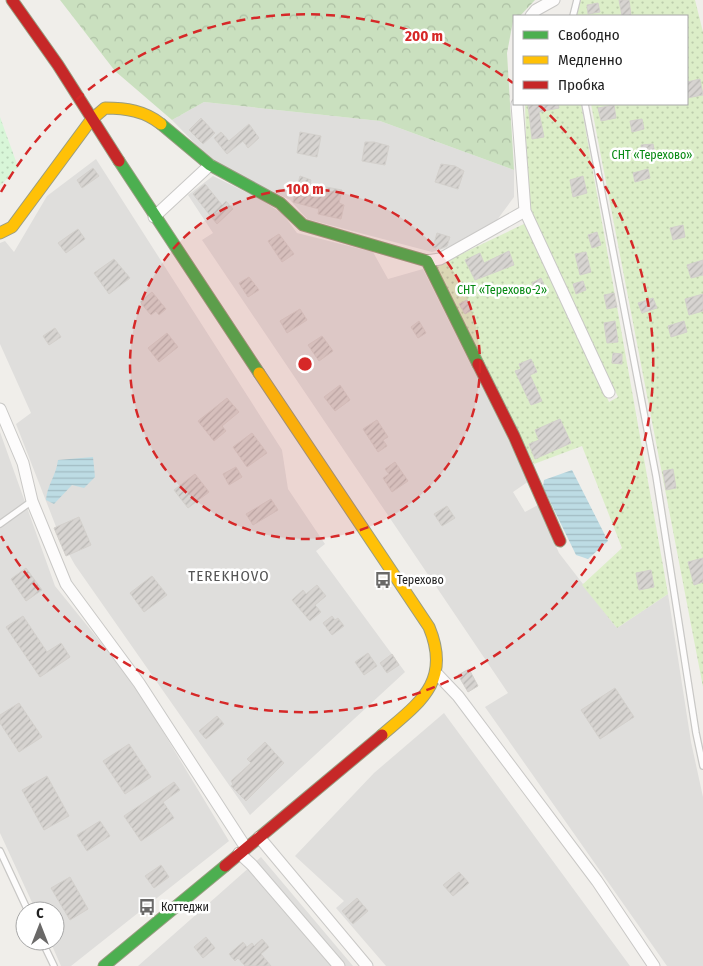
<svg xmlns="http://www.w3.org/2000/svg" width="703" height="966" viewBox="0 0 703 966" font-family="'Fira Sans Condensed',sans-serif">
<defs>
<pattern id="grass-dots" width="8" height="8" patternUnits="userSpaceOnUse" patternTransform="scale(1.25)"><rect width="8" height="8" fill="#dceec8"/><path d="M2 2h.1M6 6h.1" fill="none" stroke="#bcccac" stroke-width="1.8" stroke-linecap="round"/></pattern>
<pattern id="forest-crowns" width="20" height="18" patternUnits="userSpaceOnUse" patternTransform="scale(1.25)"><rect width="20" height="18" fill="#cae0bf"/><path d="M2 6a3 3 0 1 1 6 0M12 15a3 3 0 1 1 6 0" fill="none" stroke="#adc0a4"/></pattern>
<pattern id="park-dots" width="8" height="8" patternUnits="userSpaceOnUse" patternTransform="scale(1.25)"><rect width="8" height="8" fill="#d8f6d8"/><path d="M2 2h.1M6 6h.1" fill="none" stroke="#b9d3b9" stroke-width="1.8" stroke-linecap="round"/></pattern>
<pattern id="water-rules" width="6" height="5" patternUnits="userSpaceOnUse" patternTransform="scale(1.25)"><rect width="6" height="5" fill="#bddce4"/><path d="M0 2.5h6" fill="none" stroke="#a2bcc3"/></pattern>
<pattern id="building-hatch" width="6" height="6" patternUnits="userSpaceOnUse" patternTransform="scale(1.25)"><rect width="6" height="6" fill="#d7d4d1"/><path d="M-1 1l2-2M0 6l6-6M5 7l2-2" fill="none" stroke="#b8b6b3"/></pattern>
</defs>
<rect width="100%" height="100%" fill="#f0eeea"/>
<!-- residential -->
<path fill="#dfdedc" d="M204 102 380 121 514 170V197L497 220 447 248 432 252 307 219 290 200 212 161 172 120Z
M96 159 282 450 288 489 325 544 316 551 405 672 250 815 75 565 62 542 16 424 31 413 0 344V243L5 241 14 252 47 196Z
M213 176 260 199 283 214 297 233 373 252 388 279 423 269 529 481 513 492 525 512 538 505 559 553 617 628 668 594 691 742 703 797V966H667L485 707 508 693 202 240 213 233 188 195Z
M0 432 55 586 133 682 229 841 71 966H61L50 941H55V911H36L0 833Z
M444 713 630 966H386L336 908 344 901 295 856 374 773Z
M261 857 353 966H138Z"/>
<!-- grass -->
<path fill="url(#grass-dots)" d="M573 0H695L703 32V687L591 104H687V16H575Z
M525 104H581L668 594 617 628 582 585 622 548 582 446 534 464 436 266 526 223 609 402 618 397 541 235 528 201Z"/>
<!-- forest -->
<path fill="url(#forest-crowns)" d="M60 0H535L520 16H514L507 53 514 170 380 121 204 102 172 120 115 71Z"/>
<!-- park -->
<path fill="url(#park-dots)" d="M0 117 18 167 0 186Z"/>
<!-- water -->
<path fill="url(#water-rules)" d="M93 457 95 477 84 488 72 485 54 504 46 500C47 485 56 476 58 460Z
M572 470 608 541 588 559 576 555 543 487 544 480Z"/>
<!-- building -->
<path fill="url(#building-hatch)" stroke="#d3d0cc" d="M619 0H629L631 15 622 16Z
M598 3 600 12 588 14 587 5Z
M700 79 703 95 687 98V82Z
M528 104H558L559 108 539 112 544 137 532 139Z
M614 105 616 118 601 121 598 108Z
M201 118 215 133 203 144 189 130Z
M642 119 644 129 632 132 630 121Z
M249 124 259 138 248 148 243 141 227 154 214 138 221 132 229 141Z
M300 132 321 136 317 157 297 153Z
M365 142H374L389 146 385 165 362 161Z
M653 144 655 154 642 156 641 145Z
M441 164 455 166 464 171 458 189 435 182Z
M93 168 99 176 82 188 77 180Z
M648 169 650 178 635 182 633 173Z
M300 176 311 180 310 184 342 190 339 203 344 205 341 219 318 214 319 209 293 202Z
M583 176 587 193 573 197 570 180Z
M205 184 222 205 226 201 233 209 217 224 193 194Z
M683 225 685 237 673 240 670 228Z
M78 229 85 239 66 253 58 243Z
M597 232 601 245 592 248 588 235Z
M437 233 450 237 447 246 440 249 433 247Z
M279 234 294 254 282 262 268 241Z
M509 251 514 265 475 280 465 260 480 253 484 263Z
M586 252 591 272 580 275 575 254Z
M114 259 130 278 109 294 94 273Z
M703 260V275L691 278 687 265Z
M249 277 259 290 248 297 239 283Z
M541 278 546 290 537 295 532 283Z
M583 281 586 290 576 294 573 284Z
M152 292 166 309 159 315 156 311 151 315 140 302Z
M614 293 617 307 607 309 604 295Z
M703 294V311L689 315 685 299Z
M653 298 657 308 642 313 638 303Z
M467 300 472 310 465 314 459 304Z
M300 309 307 320 287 333 280 321Z
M419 321 426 333 418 338 411 327Z
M615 321 618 342 607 343 604 323Z
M684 321 687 332 671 337 668 326Z
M55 328 61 337 49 345 43 336Z
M167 333 178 347 159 362 148 348Z
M322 336 333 351 319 361 308 345Z
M613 353 622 354V364L612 363Z
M531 359 537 372 530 375 542 401 531 405 515 371 521 369 519 364Z
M340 385 350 400 335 411 324 397Z
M227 398 239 412 222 426 226 431 214 441 198 421Z
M560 419 571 443 535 459 529 444 539 440 535 430Z
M377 420 388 437 383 440 387 446 378 452 363 429Z
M252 433 267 453 247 467 233 447Z
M395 462 408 481 392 492 383 478 389 474 385 469Z
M236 467 242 477 229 485 223 474Z
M673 469 676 488 666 490 663 471Z
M195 474 209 492 188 508 174 490Z
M271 499 278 510 253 525 246 514Z
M447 506 455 518 442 526 434 514Z
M79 517 91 545 66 556 54 528Z
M703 558V582L694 585 688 562Z
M26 568 42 590 26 601 11 579Z
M651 570 654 587 639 590 636 573Z
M152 576 167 595 144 612 130 593Z
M317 585 326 596 315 605 321 612 310 621 292 600 303 590 306 594Z
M23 616 47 652 61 643 70 657 40 677 6 627Z
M332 616 335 620 338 618 344 626 332 635 323 623Z
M368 653 377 666 364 675 355 662Z
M392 654 399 665 387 673 380 663Z
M469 669 478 686 468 692 458 675Z
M615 688 634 717 600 739 581 710Z
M19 703 42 737 19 752 0 723V715Z
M217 716 224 724 206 739 199 731Z
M265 742 284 763 246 801 231 786 233 784 231 781 251 763 247 759Z
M129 744 151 777 125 794 103 761Z
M47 776 69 816 44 830 22 790Z
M174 782 180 790 163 802 174 818 141 841 124 816Z
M100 821 110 836 87 851 77 835Z
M161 865 169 877 154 888 145 876Z
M459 872 469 883 453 896 443 885Z
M70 877 88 909 70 920 51 888Z
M357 898 368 911 353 924 342 911Z
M206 937 215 948 203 958 194 947Z
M262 939 269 947 261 954 271 966H245L238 958 235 961 229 954 243 942 247 947 252 943 254 946Z"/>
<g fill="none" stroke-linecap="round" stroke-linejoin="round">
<!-- lane casing -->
<g stroke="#c9c8c6" stroke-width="8">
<path id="lane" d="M573 16 577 0
M585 104 656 476 696 733 703 766
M0 524 32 501
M0 851 28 911
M42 941 54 966"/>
</g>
<!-- street casing -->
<g stroke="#c9c8c6" stroke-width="13">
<path id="street" d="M531 16 536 10 554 0
M517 104 525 211
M154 217 210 165
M427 261 440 259 525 211 609 392
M0 409 23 463 32 501 66 584 139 683 246 848
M437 674 458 696 597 881 654 966
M259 837 367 966
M239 853 252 865 339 966"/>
</g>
<!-- fast casing -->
<g stroke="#999c80" stroke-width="13">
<path id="fast" d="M161 124 210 165 280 203 303 225 427 261 478 364
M119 161 259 373
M104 966 225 866"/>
</g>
<!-- slow casing -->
<g stroke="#999c80" stroke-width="13">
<path id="slow" d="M0 233 12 227 91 120 105 108C126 108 145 111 161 124
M259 373 429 627C452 682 419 703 382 735"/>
</g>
<!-- jam casing -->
<g stroke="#999c80" stroke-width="13">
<path id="jam" d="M12 0 58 65 119 161
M478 364 514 436 560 541
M225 866 382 735"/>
</g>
<!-- lane -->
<use href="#lane" stroke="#fdfcfc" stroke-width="5.5"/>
<!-- street -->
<use href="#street" stroke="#fdfcfc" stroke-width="11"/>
<!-- fast -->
<use href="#fast" stroke="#4caf50" stroke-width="11"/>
<!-- slow -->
<use href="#slow" stroke="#ffc107" stroke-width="11"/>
<!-- jam -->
<use href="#jam" stroke="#c62828" stroke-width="11"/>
</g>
<!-- distance rings -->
<circle cx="305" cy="364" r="175" fill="#d62828" fill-opacity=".12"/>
<g fill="none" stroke="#d62828" stroke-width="2.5" stroke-dasharray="9 6">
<circle cx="305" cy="364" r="175"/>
<path d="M1 192A349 349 0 0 1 513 83M539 105A349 349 0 1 1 1 536"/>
</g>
<!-- icons -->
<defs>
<g id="bus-bare" transform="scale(1.35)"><path d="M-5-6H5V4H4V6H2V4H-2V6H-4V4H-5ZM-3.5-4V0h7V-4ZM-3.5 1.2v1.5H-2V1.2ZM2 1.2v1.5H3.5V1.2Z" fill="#6a6968" stroke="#fff" stroke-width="2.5" paint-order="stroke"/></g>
</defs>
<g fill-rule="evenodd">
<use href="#bus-bare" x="383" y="580"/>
<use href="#bus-bare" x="147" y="907"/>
</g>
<g text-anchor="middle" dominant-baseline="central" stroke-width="5" stroke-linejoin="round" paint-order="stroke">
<!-- park labels -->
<g font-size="12" fill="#068a13" stroke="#fff">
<text x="652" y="155">СНТ «Терехово»</text>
<text x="502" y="290">СНТ «Терехово-2»</text>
</g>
<!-- poi labels -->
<g font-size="12" fill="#222" stroke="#fff" text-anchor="start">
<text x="397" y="580">Терехово</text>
<text x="161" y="907">Коттеджи</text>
</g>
<!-- quarter labels -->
<g font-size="15" letter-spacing="1" fill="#555" stroke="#fff">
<text x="229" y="576">TEREKHOVO</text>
</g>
</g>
<circle cx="305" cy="364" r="8" fill="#d62828" stroke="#fff" stroke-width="2.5"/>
<g font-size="15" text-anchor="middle" font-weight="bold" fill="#d62828" stroke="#fff" stroke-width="5" stroke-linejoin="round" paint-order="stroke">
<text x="424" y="41">200 m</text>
<text x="305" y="194">100 m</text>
</g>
<!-- legend -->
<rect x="513" y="15" width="175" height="90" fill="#ffffff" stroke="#a7a7a7"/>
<rect x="523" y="31" width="25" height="8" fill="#4caf50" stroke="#a7a7a7"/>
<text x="558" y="40" font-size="15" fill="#222222">Свободно</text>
<rect x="523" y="56" width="25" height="8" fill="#ffc107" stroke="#a7a7a7"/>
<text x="558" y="65" font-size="15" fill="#222222">Медленно</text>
<rect x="523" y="81" width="25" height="8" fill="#c62828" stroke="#a7a7a7"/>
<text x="558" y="90" font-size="15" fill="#222222">Пробка</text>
<!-- north arrow -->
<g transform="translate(40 926)"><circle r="24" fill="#ffffff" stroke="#a7a7a7"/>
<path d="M0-4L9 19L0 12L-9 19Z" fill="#6a6968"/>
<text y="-8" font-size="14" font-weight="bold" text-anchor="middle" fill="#222222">С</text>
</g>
</svg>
